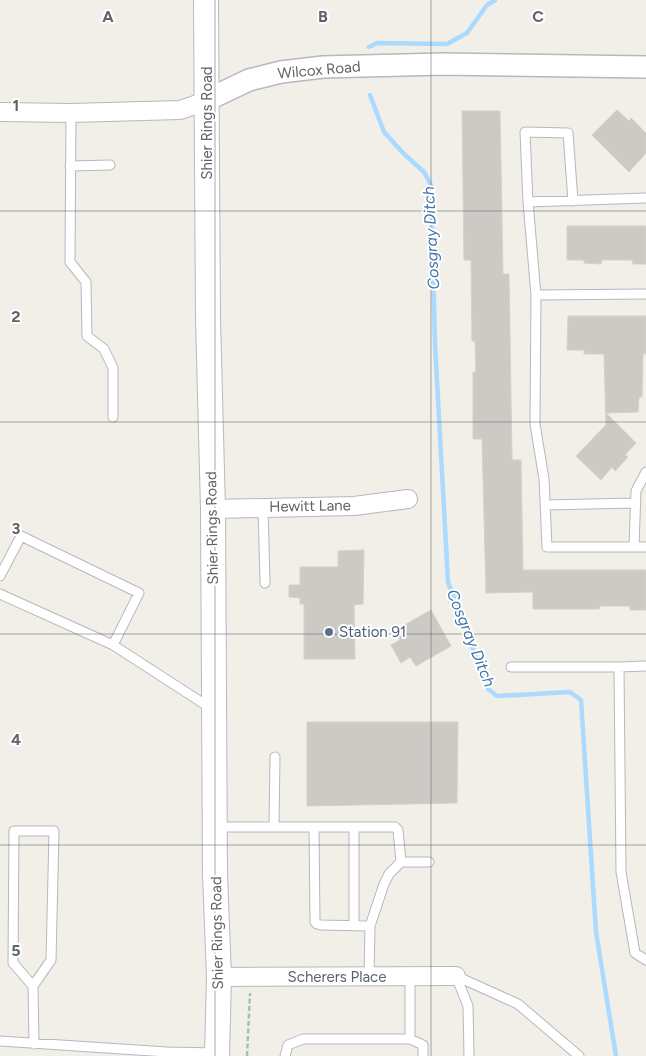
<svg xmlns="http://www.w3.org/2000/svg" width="646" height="1056" viewBox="0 0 646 1056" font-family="Figtree,sans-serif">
<rect width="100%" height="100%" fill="#f1efe8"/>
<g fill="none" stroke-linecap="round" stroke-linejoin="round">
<!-- stream -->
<path stroke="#aadaff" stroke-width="4.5" d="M369 47 377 43 447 44 467 33 487 5 495 0
M370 95 384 132 403 153 424 172 431 185 435 344 448 582 488 689 497 696 570 692 581 700 596 932 616 1056"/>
</g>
<!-- building -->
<path fill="#cccac5" stroke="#d6d1c6" d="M617 110 629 121 631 118 646 133V153L629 172 592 135Z
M462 111H500L503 274H509L512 460H521L523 570H646V610H630V606H600L599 609H533V592L486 593 482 439H473V372H476L475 341H472L471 260H464Z
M567 226H646V264H633L632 260H602L601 264 584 263V260H567Z
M568 316H646V354H643L642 397H639L638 412 606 413 636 443 625 455 628 457 615 471 612 467 601 480 576 456 606 425 604 354H584V350H567Z
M364 550 363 604 354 605 355 659H304V604H300V598L289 597V585H300V567H338V551Z
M431 610 451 646 416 666 410 657 401 663 391 645 400 640 394 631Z
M307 722H458L457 803 307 806Z"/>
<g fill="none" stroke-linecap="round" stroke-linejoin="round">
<!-- service casing -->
<g stroke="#b5b8bc" stroke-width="11">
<path id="service" d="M71 113 70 262 86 282 87 336 104 349 113 368V417
M70 166 110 165
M646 198 528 202 536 295 646 294
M528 202 525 132 568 133 573 201
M536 295 535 424 544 479 547 547H634L636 491 646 472
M545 505 635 503
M263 507 265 583
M634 547H646
M0 576 21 536 139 593 113 645
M0 594 113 645 212 709
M511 667H619L621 872 635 953 646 960
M619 667 646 666
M215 827H314
M274 827 275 757
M354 926V827
M370 926 384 884 389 874 401 862
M369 976 370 926 321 925 317 924 315 922 314 827H395L398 830 401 862H429
M456 976 518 1004 579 1056
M456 976 468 1006 469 1056
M33 986 13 963 14 831H54L51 960 33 986 34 1044
M410 1039V976
M0 1041 167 1052 217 1053
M285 1056 288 1045 303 1039H410L423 1045V1056"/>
</g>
<!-- minor casing -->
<g stroke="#b5b8bc" stroke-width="20">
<path id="minor" d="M0 112 71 113 180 110 192 106 207 100
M213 509 354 506 408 499
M219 977 456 976"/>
</g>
<!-- tertiary casing -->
<g stroke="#b5b8bc" stroke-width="24">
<path id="tertiary" d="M207 100 249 80 281 72 323 67 443 64 646 67"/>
</g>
<!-- secondary casing -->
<g stroke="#b6babf" stroke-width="26">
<path id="secondary" d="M206 0 208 319 213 509 215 874 219 977 217 1056"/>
</g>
<!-- path -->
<path stroke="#9cc7a9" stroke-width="2.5" stroke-dasharray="5 2.5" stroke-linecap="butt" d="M247 1056 250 993"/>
<!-- service -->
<use href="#service" stroke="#fff" stroke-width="9"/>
<!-- minor -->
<use href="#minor" stroke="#fff" stroke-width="18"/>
<!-- tertiary -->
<use href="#tertiary" stroke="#fff" stroke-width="21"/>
<!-- secondary -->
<use href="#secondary" stroke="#fff" stroke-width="24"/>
</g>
<!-- grid -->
<path fill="none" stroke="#5f6368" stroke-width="1" stroke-opacity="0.55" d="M215 0V1056M431 0V1056M0 211H646M0 422H646M0 634H646M0 845H646"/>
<!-- markers -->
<circle fill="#5c6f8a" stroke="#fff" stroke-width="2" cx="329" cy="632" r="5"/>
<g text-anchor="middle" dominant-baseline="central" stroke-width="4" stroke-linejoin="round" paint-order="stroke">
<!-- street labels -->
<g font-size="15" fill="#5f6368" stroke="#fff">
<text transform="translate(319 70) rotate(-5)">Wilcox Road</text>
<text transform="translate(207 123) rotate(-90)">Shier Rings Road</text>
<text transform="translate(310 506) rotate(-1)">Hewitt Lane</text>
<text transform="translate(212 528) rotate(-91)">Shier Rings Road</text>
<text transform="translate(217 933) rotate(-91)">Shier Rings Road</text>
<text x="337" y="977">Scherers Place</text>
</g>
<!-- service labels -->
<g font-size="15" fill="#4e5e75" stroke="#fff" text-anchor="start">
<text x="339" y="632">Station 91</text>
</g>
<!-- water labels -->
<g font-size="16" font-style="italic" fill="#4174aa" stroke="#fff">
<text transform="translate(431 238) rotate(-93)">Cosgray Ditch</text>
<text transform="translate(471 638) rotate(68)">Cosgray Ditch</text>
</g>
</g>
<g font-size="16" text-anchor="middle" font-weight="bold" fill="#5f6368" stroke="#fff" stroke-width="4" stroke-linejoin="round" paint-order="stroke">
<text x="108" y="22">A</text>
<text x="323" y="22">B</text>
<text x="538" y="22">C</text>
<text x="16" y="111">1</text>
<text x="16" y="322">2</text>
<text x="16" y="534">3</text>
<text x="16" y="745">4</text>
<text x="16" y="956">5</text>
</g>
</svg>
